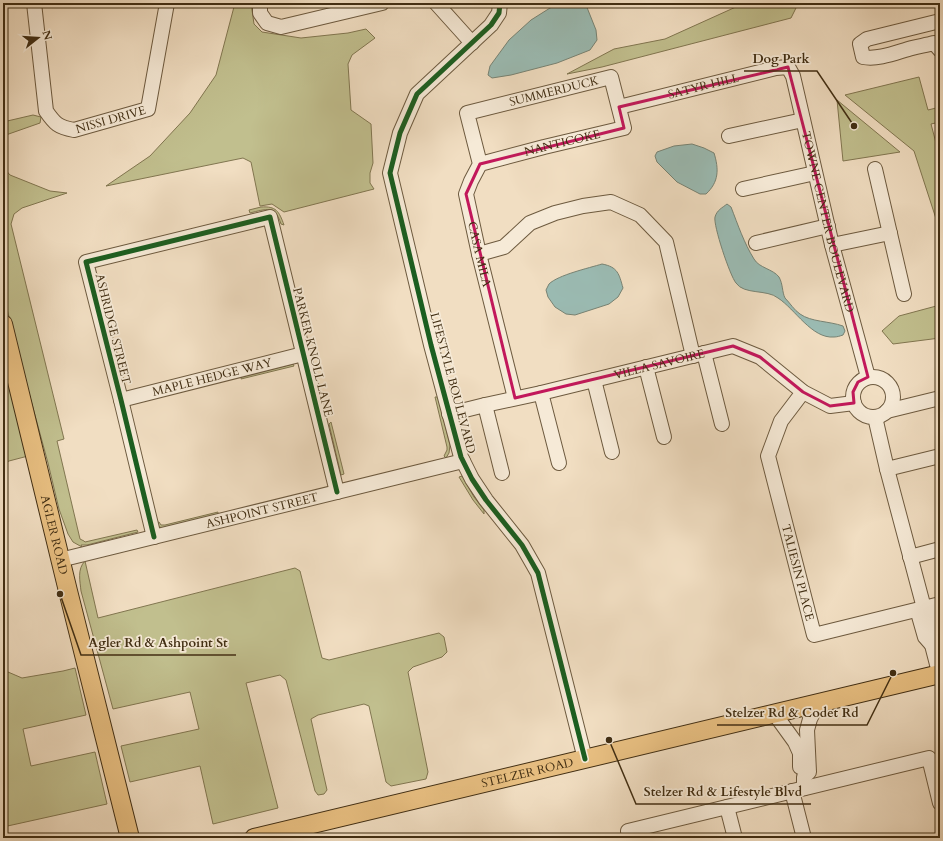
<svg xmlns="http://www.w3.org/2000/svg" width="943" height="841" viewBox="0 0 943 841" font-family="Cardo,serif">
<rect width="100%" height="100%" fill="#f1dec2"/>
<filter id="stains"><feTurbulence type="fractalNoise" baseFrequency=".005" numOctaves="4"/><feColorMatrix values="0 0 0 0 .2 0 0 0 0 .09 0 0 0 0 .02 0 0 0 .5 -.17"/></filter>
<radialGradient id="worn" r=".72"><stop offset=".6" stop-color="#630" stop-opacity="0"/><stop offset="1" stop-color="#630" stop-opacity=".3"/></radialGradient>
<!-- green -->
<path fill="#c1bf8e" stroke="#817650" d="M235 3H251L254 24 262 32 301 38 348 33 366 29 375 38 352 55 348 64 351 110 371 124 373 163 370 173V183L374 189 284 212 272 204 260 206 251 162 243 158 106 186 150 156 190 113 216 75Z
M737 3H797V6L791 18 602 67 567 74 614 49 665 39 738 6Z
M919 77 928 110 940 107V122L931 124 940 158V231L914 151 845 95Z
M837 100 900 152 843 161Z
M33 115 41 117 40 123 3 136V122Z
M3 167 10 175 50 191 67 193 22 208 14 214 11 224 64 439 57 441 80 539 84 541 85 542 137 530 138 532 87 545H81L82 547 73 542 68 534 59 509 48 463 17 349 3 293Z
M261 207C276 206 279 211 284 225L281 224C275 205 266 209 250 213L249 210Z
M940 305V338L893 344 882 331 899 316Z
M3 346 28 456 9 461 3 464Z
M293 364 294 366 241 379 242 376Z
M435 397H438L450 445 449 453 446 458 444 456 447 450V447Z
M331 422 344 474 341 475 329 424Z
M462 476 474 497 484 510V514L473 500 459 477Z
M218 512V515L165 528 159 527 156 523 159 522 161 525H165Z
M85 561 98 618 295 568 300 571 322 658 329 660 439 633 444 637 447 652 442 657 413 667 408 672 428 772 426 779 391 786 386 782 369 706 364 704 318 715 311 719 327 790 324 794 318 795 315 791 286 680 280 675 246 683 278 808 213 824 200 766 130 782 121 746 199 729 190 692 113 709 81 591C80 581 77 569 85 561Z
M3 668 8 672 22 678 63 671 75 668 86 715 23 729 31 766 95 752 107 804 3 827Z"/>
<!-- water -->
<path fill="#9bbcb4" stroke="#778374" d="M561 3H584L586 5 596 30 597 40 590 50 557 63 511 75 492 78 488 75 490 66 509 40 531 20 550 8Z
M692 144 704 148 714 153C719 169 719 182 706 194H700L677 182 657 162 655 156 657 152 674 146Z
M727 204 731 207C738 225 744 243 754 259 759 268 773 269 779 277 783 284 782 292 785 298 790 303 794 310 800 314 811 322 829 321 843 326L845 331 843 335C840 336 837 337 834 337 812 339 795 309 778 298 767 289 744 295 736 283 730 276 713 225 715 217 717 210 722 208 727 204Z
M602 264C618 267 619 274 623 288L618 297 609 304 575 315 566 314 555 307 548 297 546 290C547 288 548 286 549 284 558 275 589 268 602 264Z"/>
<g fill="none" stroke-linecap="round" stroke-linejoin="round">
<!-- minor casing -->
<g stroke="#6d5a3f" stroke-width="16">
<g id="minor">
<path id="s1" d="M34 3 46 111C55 124 58 127 74 130L148 109 167 3"/>
<path d="M260 3V13L267 23 281 27 382 3"/>
<path d="M436 3 472 43"/>
<path d="M500 3 499 13 491 25 417 94 400 133 390 173 431 345 461 457 472 479 486 500 522 545 538 573 585 759"/>
<path d="M940 21 867 39 860 44 863 57C879 60 897 52 912 48 920 46 927 45 934 43L940 50"/>
<path id="s2" d="M619 107 776 68 788 67 793 76 832 245 868 377"/>
<path d="M729 136 803 120"/>
<path id="s3" d="M480 164 544 147 624 128 611 77 467 113 480 164 471 181 466 194 479 254 515 398"/>
<path d="M875 169 904 294"/>
<path d="M743 189 815 173"/>
<path d="M756 243 828 226"/>
<path d="M832 245 890 233"/>
<path d="M479 254 504 247 530 223 555 213 583 206 611 202 640 215 666 242 693 356"/>
<path d="M704 353 722 424"/>
<path d="M646 367 664 437"/>
<circle cx="873" cy="397" r="20"/>
<path d="M594 380 612 452"/>
<path id="s4" d="M803 392 781 421 768 456 814 635 940 604"/>
<path d="M541 393 559 463"/>
<path id="s5" d="M121 400 303 354"/>
<path d="M485 405 502 473"/>
<path d="M887 411 940 398"/>
<path id="s6" d="M449 414 485 405 541 393 733 346 760 357 803 392 830 406 854 403"/>
<path d="M875 417 887 469 924 608 919 616 925 637 932 645 940 676"/>
<path d="M887 469 940 456"/>
<path d="M154 537 121 400 86 262 270 217 337 492"/>
<path d="M910 557 940 549"/>
<path id="s7" d="M60 560 463 461"/>
<path d="M924 608 932 612 936 634 932 645"/>
<path d="M774 713 795 742 800 753V767"/>
<path d="M804 788V777L809 772 807 730 810 719 818 703"/>
<path d="M792 791 804 838"/>
<path d="M727 807 735 838"/>
<path d="M630 838 628 831 929 758 940 803"/>
</g>
</g>
<!-- major casing -->
<g stroke="#412e13" stroke-width="20">
<g id="major">
<path id="s8" d="M3 324 68 591 130 838"/>
<path id="s9" d="M254 838 940 674"/>
</g>
</g>
<!-- minor -->
<use href="#minor" stroke="#f6ead7" stroke-width="14"/>
<!-- major -->
<use href="#major" stroke="#e8bf81" stroke-width="18"/>
<!-- cycleway casing -->
<g stroke="#f6ead7" stroke-width="8">
<path id="cycleway" d="M500 3 499 13 491 25 417 94 400 133 390 173 431 345 461 457 472 479 486 500 522 545 538 573 585 759
M154 537 121 400 86 262 270 217 337 492"/>
</g>
<!-- cycleway -->
<use href="#cycleway" stroke="#1b5e20" stroke-width="5"/>
</g>
<!-- marked area -->
<path fill="none" stroke="#c2185b" stroke-width="3" stroke-linejoin="round" d="M788 67 868 377 858 382 853 392 854 403 830 406 803 392 760 357 733 346 515 398 466 194 480 164 624 128 619 107Z"/>
<g text-anchor="middle" dominant-baseline="central" stroke-width="3.5" stroke-linejoin="round" paint-order="stroke">
<!-- street labels -->
<g font-size="12" fill="#412e13" stroke="#f6ead7">
<text stroke="none"><textPath href="#s2" startOffset="87">SATYR HILL</textPath></text>
<text transform="translate(554 91) rotate(-14)">SUMMERDUCK</text>
<text stroke="none"><textPath href="#s1" startOffset="182">NISSI DRIVE</textPath></text>
<text stroke="none"><textPath href="#s3" startOffset="85">NANTICOKE</textPath></text>
<text stroke="none"><textPath href="#s2" startOffset="334">TOWNE CENTER BOULEVARD</textPath></text>
<text stroke="none"><textPath href="#s3" startOffset="497">CASA MILA</textPath></text>
<text transform="translate(113 329) rotate(76)">ASHRIDGE STREET</text>
<text transform="translate(313 352) rotate(76)">PARKER KNOLL LANE</text>
<text stroke="none"><textPath href="#s6" startOffset="216">VILLA SAVOIRE</textPath></text>
<text stroke="none"><textPath href="#s5" startOffset="94">MAPLE HEDGE WAY</textPath></text>
<text transform="translate(453 383) rotate(75)">LIFESTYLE BOULEVARD</text>
<text stroke="none"><textPath href="#s7" startOffset="208">ASHPOINT STREET</textPath></text>
<text stroke="none"><textPath href="#s8" startOffset="217">AGLER ROAD</textPath></text>
<text stroke="none"><textPath href="#s4" startOffset="194">TALIESIN PLACE</textPath></text>
<text stroke="none"><textPath href="#s9" startOffset="281">STELZER ROAD</textPath></text>
</g>
</g>
<!-- callouts -->
<path fill="none" stroke="#412e13" stroke-width="1.5" d="M854 126L817 71H744M60 594L81 655H236M893 673L867 725H717M609 740L636 804H811"/>
<g fill="#412e13" stroke="#f6ead7" stroke-width="1.5">
<circle cx="854" cy="126" r="4"/>
<circle cx="60" cy="594" r="4"/>
<circle cx="893" cy="673" r="4"/>
<circle cx="609" cy="740" r="4"/>
</g>
<g font-size="13" text-anchor="middle" font-weight="bold" fill="#412e13" stroke="#f6ead7" stroke-width="3.5" stroke-linejoin="round" paint-order="stroke">
<text x="781" y="63">Dog Park</text>
<text x="158" y="647">Agler Rd &amp; Ashpoint St</text>
<text x="792" y="717">Stelzer Rd &amp; Codet Rd</text>
<text x="723" y="796">Stelzer Rd &amp; Lifestyle Blvd</text>
</g>
<!-- margin -->
<rect width="943" height="841" fill="none" stroke="#f1dec2" stroke-width="16"/>
<rect x="4" y="4" width="935" height="833" fill="none" stroke="#412e13" stroke-width="2"/>
<rect x="8" y="8" width="927" height="825" fill="none" stroke="#412e13"/>
<!-- north arrow -->
<g transform="translate(38 38) rotate(73)" stroke="#f6ead7" stroke-width="3" paint-order="stroke">
<path d="M0-3L7 15L0 10L-7 15Z" fill="#412e13"/>
<text y="-6" font-size="11" font-weight="bold" text-anchor="middle" fill="#412e13">N</text>
</g>
<rect width="100%" height="100%" filter="url(#stains)"/>
<rect width="100%" height="100%" fill="url(#worn)"/>
</svg>
